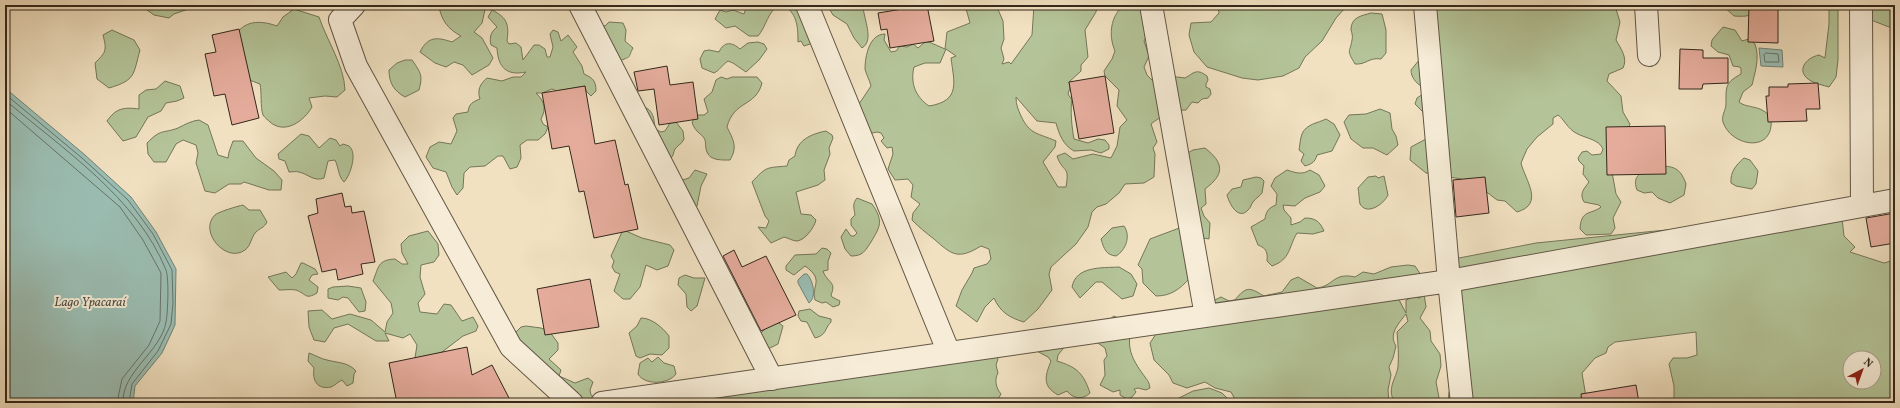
<svg xmlns="http://www.w3.org/2000/svg" width="1900" height="408" viewBox="0 0 1900 408" font-family="Vollkorn,serif">
<rect width="100%" height="100%" fill="#f1e1c1"/>
<filter id="stains"><feTurbulence type="fractalNoise" baseFrequency=".005" numOctaves="4"/><feColorMatrix values="0 0 0 0 .2 0 0 0 0 .09 0 0 0 0 .02 0 0 0 .5 -.17"/></filter>
<radialGradient id="worn" r=".72"><stop offset=".6" stop-color="#630" stop-opacity="0"/><stop offset="1" stop-color="#630" stop-opacity=".3"/></radialGradient>
<!-- green -->
<path fill="#b4c498" stroke="#74765a" fill-rule="evenodd" d="M140 5H200L174 14 169 18 154 15Z
M440 5H486L482 23 474 32 482 38 493 58 489 65 472 75 463 65 454 62 446 67 435 63 420 52C428 36 437 37 452 42L461 36C448 29 442 21 439 7Z
M747 5H779C768 11 766 27 758 36H749L735 26 726 28 715 19 720 10 726 12 733 10 744 14Z
M782 5H802L814 40 810 44 804 46 801 41 798 42C798 26 797 12 782 5Z
M827 5H863C863 18 875 40 862 48L854 38 847 24 833 15Z
M965 5H996L1003 21 1004 39 1001 48 1004 59 1002 64 1009 62 1011 64 1032 35 1034 5H1097L1096 12 1085 30 1088 57 1081 65V71L1069 82 1070 88 1068 94 1072 100C1070 108 1072 130 1074 139L1088 143 1098 139 1105 140 1109 145V149L1101 153 1091 150 1074 151C1063 145 1059 134 1056 123L1037 121 1016 97C1016 105 1018 109 1021 116 1030 135 1038 133 1056 141L1055 147 1043 162 1058 187H1066C1070 164 1063 174 1057 156L1065 153 1073 159 1093 154 1111 158 1117 146 1120 127 1127 120 1117 106 1119 90 1105 76 1104 71 1112 59 1115 51C1109 37 1110 20 1120 9H1144L1148 33 1144 41 1149 56 1144 67 1147 75 1154 82 1177 77 1185 78C1194 73 1196 68 1207 76L1208 80 1206 84V87L1210 89 1211 94 1208 98 1202 99 1198 103 1192 102 1186 110C1172 110 1161 116 1151 124L1157 142 1153 148 1155 154 1154 177 1144 183 1125 184 1119 193 1106 204 1097 207 1092 212 1088 227 1076 244 1051 267 1049 274 1052 290 1038 309 1024 322C1010 318 1000 312 994 298L985 307 977 322 956 306 962 290 972 273 974 268 987 264 991 259 989 249 981 246C958 260 952 255 934 239 926 233 919 227 912 220L913 213 920 204 911 197 913 185 908 179 895 180 888 169 893 154 892 147 887 148 881 141 884 138 881 133 877 132 868 134 859 104 871 86C870 81 866 74 865 69 865 57 869 34 885 34L884 40 891 52 896 51 900 46 907 47 913 44 918 48 925 42H929L945 49 947 32 970 23ZM946 49 956 56 951 58C954 82 961 101 929 106 916 97 910 84 914 67L925 63H940Z
M1218 5H1345V8L1336 18 1322 41 1305 57 1299 68 1283 76 1258 80 1242 78 1207 67 1194 52 1189 35 1191 23 1211 22 1219 13Z
M1420 5H1618L1616 9 1620 22 1616 40C1621 49 1628 58 1623 68L1609 74 1607 81 1621 96 1623 112 1630 124 1612 172 1616 194 1621 202 1613 218 1615 228 1611 234 1586 235 1580 229C1581 209 1591 215 1601 207L1599 205 1584 202C1579 193 1584 189 1589 182L1583 174 1584 166 1579 161 1578 158 1582 152 1587 151 1592 155 1601 154 1603 149C1599 139 1584 138 1576 133 1568 129 1563 118 1558 115L1553 118V124L1537 137 1527 149 1521 163C1525 180 1545 204 1517 212L1505 201 1497 200 1484 190 1461 179 1426 173 1410 160 1411 147 1426 139 1423 112 1415 104 1417 98 1423 94 1421 86C1416 83 1411 77 1411 70L1420 59Z
M1722 5H1762C1751 16 1750 17 1734 16Z
M1829 5H1838V60L1836 77 1829 87C1823 85 1816 84 1811 81 1795 72 1805 58 1819 55L1825 58 1829 24Z
M1867 5H1895L1894 25 1889 27 1871 20Z
M294 9 319 17C327 41 344 65 345 90L337 97 325 96 309 98 312 107C304 121 285 135 270 122 268 120 265 118 263 115 260 106 262 93 260 84L244 78 234 37C244 20 260 20 277 26L283 17Z
M492 10C508 18 509 25 507 41L509 44 516 43 521 47 523 60 534 45H539L545 49 547 57H550L553 47 550 34 553 30 558 32 561 41 568 35 577 47 573 52 582 66 584 74C593 78 596 81 596 91L591 96 586 91 585 86 557 91 552 89 542 93H536C544 101 547 108 541 119L543 124 548 127 545 134 538 140H527L520 145 521 158 517 167 510 169 503 156H498L485 166 470 167 464 173 463 188 457 195 452 187 446 172 433 168 426 157 430 147 439 142 451 144 457 131 453 118 456 114 468 112C469 104 472 102 480 99 477 90 480 84 487 78L502 81 513 77H521L526 72C507 76 498 68 497 48L491 45C489 37 491 32 497 27L488 17Z
M1371 13 1382 14 1386 30V53L1381 59C1369 57 1366 65 1355 64 1346 49 1350 53 1352 40 1353 37 1352 33 1351 30 1351 17 1361 16 1371 13Z
M609 22 623 23 626 30 625 41 633 48C627 59 633 55 620 61L597 25 605 26Z
M1723 27 1735 30 1742 41 1749 39 1755 44C1760 58 1755 72 1752 85L1743 92 1739 102C1748 109 1761 104 1771 118 1775 154 1731 147 1723 122 1721 116 1726 110 1726 104 1726 86 1725 83 1741 74V69L1740 67 1733 66 1729 55 1718 52 1711 46 1712 40Z
M112 30 134 40 140 50C133 75 136 80 109 88L97 79 95 63C106 52 107 51 103 35Z
M758 42 764 44 767 49 759 60 746 72 733 63 728 61C722 65 719 71 714 73L702 68 700 59 704 51 709 50 719 52C724 41 732 42 740 49L748 43Z
M405 60H412C421 73 423 75 419 90L405 97C394 91 389 83 389 70L397 63Z
M721 77 727 79 732 77H757L762 83C756 107 734 100 727 127 733 139 738 147 730 160 723 160 710 161 707 152 705 148 706 143 705 140 703 134 695 133 692 122L697 115H704L708 112 704 99 712 92 716 80Z
M165 81 180 86 184 98 177 101 166 103 161 111 148 117 136 137 123 141 107 121C116 108 124 107 139 109V95L146 90 156 89Z
M640 106C653 108 654 117 655 129L661 132 665 131 670 123 676 122 683 131 684 139C682 144 678 145 675 149 673 153 674 155 671 158L627 122 624 113Z
M1380 109 1390 113 1392 129 1396 136 1398 145 1387 155 1373 148H1363L1351 139 1344 122 1349 115 1366 114Z
M1326 119 1334 124 1340 135 1332 151 1317 155C1315 162 1312 164 1305 166L1301 161 1304 154 1299 150C1300 145 1300 139 1302 134 1306 124 1318 123 1326 119Z
M199 120 208 125 218 155 228 158 229 152 233 141H243L256 158 274 171 282 180 281 190H269L244 182 241 184H229L215 193 205 191 196 163 198 153 196 145 183 140 176 144 166 162H154L148 154 147 143C162 128 162 134 178 128 186 124 191 121 199 120Z
M826 131 832 135 833 138 829 148 830 154 824 170 825 180 818 185 796 192 801 214 811 215 816 220C814 228 805 240 797 241 793 241 788 238 784 237L771 243 758 227 766 228 769 221 765 216 752 182C767 166 766 168 787 166L789 160 795 156C797 140 811 134 826 131Z
M301 134 309 136 319 148 330 138 336 140 340 146 343 144C345 145 347 145 349 146 358 153 350 176 344 182 338 176 339 168 335 160L328 161 324 178C314 182 308 174 299 172 296 171 293 172 289 172L285 161 279 159 278 154Z
M1205 148C1224 163 1225 174 1205 189L1206 204 1201 208 1204 216 1210 223 1209 239 1192 236 1186 154 1193 150Z
M1744 158 1750 160 1758 171 1756 184 1752 189 1736 186 1731 183C1730 172 1736 165 1744 158Z
M1657 166C1673 166 1680 167 1686 184L1684 195 1670 203 1658 198 1652 192 1644 193 1637 190C1631 174 1644 171 1657 166Z
M695 170 707 174 701 186 697 206 691 210 679 181 689 178Z
M1287 170C1296 173 1302 175 1310 170L1319 175 1325 186 1320 192 1305 198 1295 206 1283 205 1284 210 1291 218V225L1300 222 1305 218C1316 218 1320 222 1324 231L1313 234 1297 233C1288 248 1291 259 1272 266L1267 261C1268 252 1266 248 1258 245L1251 227 1265 219C1266 212 1268 208 1276 205L1277 194 1271 186 1275 178Z
M1376 176 1378 178 1384 176 1388 195C1384 204 1367 216 1360 204 1359 200 1359 192 1358 188L1368 177Z
M1256 177 1261 178 1264 181 1262 193C1260 196 1256 198 1253 202 1251 204 1251 208 1248 210 1238 221 1229 203 1227 195L1232 189 1241 187 1243 180Z
M857 198 872 204C884 221 880 227 871 242 865 251 863 256 851 256L845 249 841 237 846 229 851 236H854L857 233 851 225V219L855 215C854 208 852 204 857 198Z
M243 205 249 210H260L267 222C264 228 260 228 256 232 251 237 251 246 245 250 226 264 198 231 215 215 218 212 238 206 243 205Z
M1842 218 1844 236 1855 247 1850 252 1884 263 1895 260V403H1687L1686 400H1674V386L1669 364 1673 358H1687L1697 355 1696 332 1615 342 1608 347 1606 353 1595 358 1582 373 1587 403H1448L1449 392 1457 378 1454 259 1536 243 1766 220ZM1850 358H1874V382H1850Z
M1124 226C1131 236 1126 250 1116 256 1106 255 1104 249 1101 239L1112 228Z
M1182 227 1190 278C1180 289 1171 296 1156 296L1143 283 1142 269 1138 265 1150 239Z
M428 231 438 244 439 255 434 262 421 265 420 277 425 294 418 303 420 312 437 314 444 304 451 305 462 321 473 317 478 326 476 331 463 336 442 352 423 362 415 358 417 345 410 334 403 338 385 333 389 341H376L348 324 334 328 325 342 314 340 309 327 308 311 322 310 332 319 350 314 371 320 385 332 387 322 393 313 391 303 373 281C379 266 378 260 395 259L402 264H408L402 253 401 244 409 236Z
M626 231 642 238 670 245 674 250 668 266 657 270 646 265 640 287 630 299H623L614 291 620 274 615 272 612 267 614 261 611 256 622 232Z
M822 248 827 249 831 253 828 261V270L823 271C827 283 837 281 831 295L832 297 840 301 839 305 833 307 826 302 822 303 815 300C811 285 825 280 805 266L794 275 786 270V266L795 255 816 254Z
M301 263H303L315 269 318 274 312 275 309 280 318 287 317 293C305 300 307 294 296 290 292 289 284 290 279 290L268 277 286 272 292 278 296 274Z
M1408 265 1415 266 1421 275 1398 298 1406 313V300L1413 297 1420 298 1424 294 1426 307 1420 318 1430 331 1431 341 1440 354 1441 366 1436 382 1440 403H1395C1386 389 1396 379 1398 367 1399 355 1398 344 1397 332L1408 321 1406 314C1399 323 1388 334 1396 346L1393 358 1389 367 1391 375 1388 390 1389 403H1237L1231 392 1215 388 1205 382 1187 388 1173 383 1169 375 1154 360 1150 343 1162 325 1190 311 1196 300 1213 301 1221 297 1229 301 1235 300C1247 285 1250 288 1264 296L1282 292 1291 280 1298 277 1317 288C1334 286 1333 272 1355 277L1363 272 1374 274 1391 267Z
M1119 267 1131 274 1137 284 1133 296 1122 299 1102 282H1096L1080 298 1072 287C1076 266 1101 268 1119 267Z
M685 275 694 278H705L697 306 691 311 687 307 686 294 678 285 679 278Z
M348 286 361 288 366 302 365 311 359 312 348 298 343 297 338 300 328 298V289L333 287Z
M810 309 819 316 831 319V322C824 329 827 335 815 338L807 322 801 321 798 316 799 311Z
M1114 316 1122 320 1131 331C1126 350 1134 362 1145 377 1148 381 1149 382 1150 388L1146 390 1138 388 1134 389 1136 392 1132 397 1127 399 1120 395V390L1113 392 1100 385 1105 375 1104 360 1107 356 1105 348 1095 341 1107 321Z
M641 318C652 318 663 328 669 336V348L662 355 650 354 640 358 636 356 629 333 637 326Z
M776 321 783 326 778 344 766 350 759 335 765 329 767 324Z
M526 326 541 328 549 331 558 343V350L549 359 561 370 559 376 575 383 588 378 593 382 590 390 591 395 600 403H575L535 360 536 355 532 354 514 334 521 327Z
M1066 345 1058 355 1057 361C1076 367 1083 372 1090 393 1083 400 1073 399 1067 391L1058 395C1042 386 1045 376 1051 361L1048 357 1031 348Z
M994 352 998 359 996 365 998 373C994 380 996 388 1001 394L996 403H696L694 401Z
M309 353C315 355 321 359 327 360 338 363 348 362 356 371L354 374 353 383 347 386 342 380C338 382 334 386 331 387 317 390 312 380 314 368L308 361Z
M658 357 664 363 674 366 676 374C668 385 644 385 638 374L640 363 648 358 652 362Z
M1209 388 1222 393 1232 403H1176L1177 399 1193 391Z"/>
<!-- water -->
<path fill="#9bbeb3" stroke="#718277" d="M1759 48 1782 50 1783 67 1761 66Z
M5 88 85 155 131 197 156 232 176 269 175 325 162 353 135 386 133 403H5Z
M804 274H807C813 280 817 297 809 303L798 283V280Z"/>
<g fill="none" stroke-linecap="round" stroke-linejoin="round">
<!-- shore -->
<path stroke="#677368" stroke-width="1" d="M1766 53 1778 54 1779 62H1765L1764 55Z
M5 94 82 158 128 200 153 234 172 270 173 303 171 324 158 351 132 384 129 403
M5 100C63 149 137 198 166 270 169 278 168 312 166 322 161 352 121 372 123 403
M5 108 120 207 143 240 161 273 160 321 149 345 122 379 117 403"/>
</g>
<!-- building -->
<path fill="#e5ac9c" stroke="#33281c" d="M927 5 934 41 890 48 887 29 881 30 878 13Z
M1749 5H1778V43L1748 42Z
M239 29 259 118 232 125 225 94 214 96 205 54 216 52 212 35Z
M1680 49 1703 50V58H1728V83L1703 84 1702 89H1679Z
M667 66 670 85 693 82 698 119 659 125 654 89 638 91 634 72Z
M1105 76 1114 133 1079 139 1069 82Z
M1818 83 1820 109H1806L1807 121 1768 122 1766 96H1769V87H1788V84Z
M585 86 595 144 615 140 625 185 628 184 638 229 594 238 584 191 579 192 569 146 552 149 542 93Z
M1665 126 1666 174 1607 175 1606 127Z
M1485 177 1489 213 1456 217 1453 180Z
M342 193 345 207 351 206 352 213 364 211 375 262 361 264 363 274 338 280 336 269 322 272 308 216 318 213 316 199Z
M1895 213V243L1871 247 1866 218Z
M734 250 742 267 766 256 796 315 761 331 723 256Z
M590 279 599 327 545 335 537 289Z
M467 347 472 375 492 365 509 398 500 403H492L490 399 468 403H397L389 363Z
M1636 385 1639 403H1582L1581 394Z"/>
<g fill="none" stroke-linecap="round" stroke-linejoin="round">
<!-- minor casing -->
<g stroke="#625645" stroke-width="24">
<path id="minor" d="M354 5 340 20 356 66 511 347 572 403
M580 5 772 379
M807 5 949 353
M1151 5 1206 316
M1425 5 1449 281 1462 403
M1646 5 1649 55
M1861 5 1862 205
M602 403 1449 281 1895 200"/>
</g>
<!-- minor -->
<use href="#minor" stroke="#f6ecd7" stroke-width="22"/>
</g>
<g text-anchor="middle" dominant-baseline="central" stroke-width="4" stroke-linejoin="round" paint-order="stroke">
<!-- water labels -->
<g font-size="13" font-style="italic" fill="#4d4e42" stroke="#f6ecd7">
<text x="90" y="303">Lago Ypacaraí</text>
</g>
</g>
<!-- margin -->
<rect width="1900" height="408" fill="none" stroke="#f1e1c1" stroke-width="20"/>
<rect x="6" y="6" width="1888" height="396" fill="none" stroke="#33281c" stroke-width="2"/>
<rect x="10" y="10" width="1880" height="388" fill="none" stroke="#33281c"/>
<!-- north arrow -->
<g transform="translate(1862 370) rotate(41)"><circle r="19" fill="#f6ecd7" stroke="#a89e8c"/>
<path d="M0-3L7 15L0 10L-7 15Z" fill="#8f2418"/>
<text y="-6" font-size="11" font-weight="bold" text-anchor="middle" fill="#33281c">N</text>
</g>
<rect width="100%" height="100%" filter="url(#stains)"/>
<rect width="100%" height="100%" fill="url(#worn)"/>
</svg>
